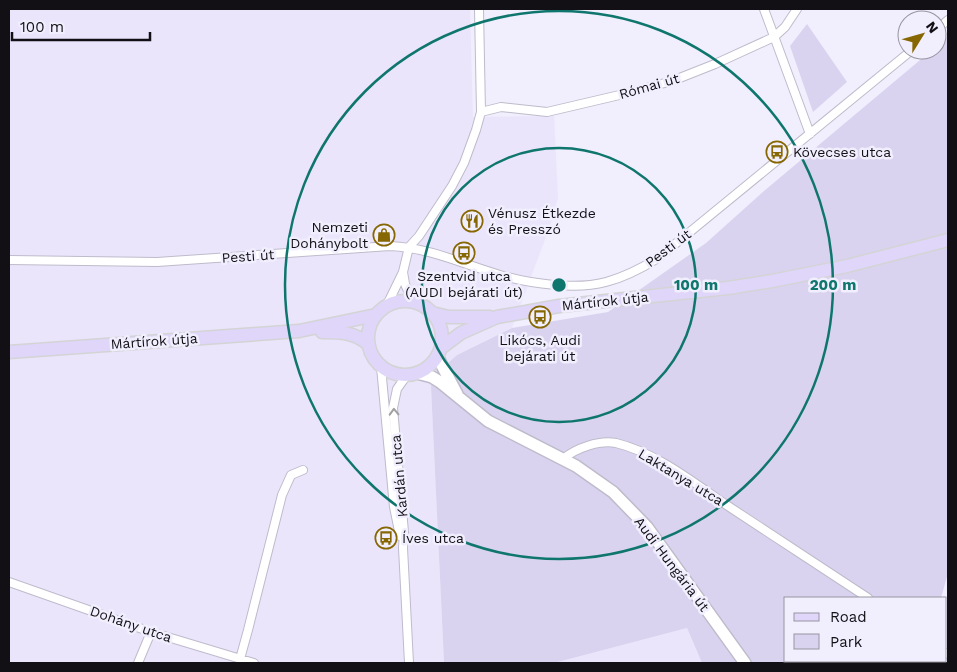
<svg xmlns="http://www.w3.org/2000/svg" width="957" height="672" viewBox="0 0 957 672" font-family="'Work Sans',sans-serif">
<rect width="100%" height="100%" fill="#f1eefd"/>
<!-- built -->
<path fill="#ebe5fc" d="M9 9H470L473 117 554 116 558 198 550 226 512 328 457 355 432 377 431 387 444 663H9Z
M687 628 702 663H554Z"/>
<!-- green -->
<path fill="#dad3f0" d="M807 24 847 82 813 112 790 46Z
M948 36V573L941 598H786V661H858L854 663H702L687 628 554 663H444L431 387 432 377 457 355 512 328 608 312 706 243 764 191 932 50H937V46Z"/>
<g fill="none" stroke-linecap="round" stroke-linejoin="round">
<!-- street casing -->
<g stroke="#bfbbcb" stroke-width="10">
<path id="street" d="M764 9 810 134
M937 29 948 20
M481 112 501 107 547 112 628 93 672 81 715 64 774 37 785 27 797 9
M9 260 157 262 390 246C431 248 462 264 500 275 531 284 576 290 606 282 625 277 642 268 658 258L912 50
M403 272 405 284 413 302
M386 307 403 272 409 247 419 236 452 186 464 163 476 130 481 112 479 9
M381 367 394 507 400 536
M407 375 397 389 393 408 404 532 403 548 409 663
M563 459C576 448 599 440 616 443 657 453 694 483 728 506 775 537 821 567 868 598
M9 582 151 632 254 663
M946 653 948 654
M240 659 248 630 282 495 291 475 303 470
M138 663 151 632
M906 663V661"/>
</g>
<!-- secondary casing -->
<g stroke="#bfbbcb" stroke-width="14">
<path id="secondary" d="M437 356 457 394
M417 373 432 377 440 382 488 421 576 466 613 492 647 527 745 663"/>
</g>
<!-- primary casing -->
<g stroke="#d4d4d5" stroke-width="15">
<path id="primary" d="M368 338a37 37 0 1 1 74 0a37 37 0 1 1-74 0Z
M432 313 449 317H490
M322 332C339 332 356 332 369 345
M441 348 461 333 497 317 559 306 728 288 772 281 847 266 948 240
M9 352 299 331 376 315"/>
</g>
<!-- street -->
<use href="#street" stroke="#fff" stroke-width="8"/>
<!-- secondary -->
<use href="#secondary" stroke="#fff" stroke-width="11"/>
<!-- primary -->
<use href="#primary" stroke="#dfd6f9" stroke-width="12"/>
</g>
<!-- one-way arrows -->
<defs><path id="oneway-chevron" d="M-2-3.5L2.5 0L-2 3.5" fill="none" stroke-width="1.6" stroke-linecap="round" stroke-linejoin="round" transform="scale(1.25)"/></defs>
<use stroke="#a09fa1" href="#oneway-chevron" transform="translate(394 412) rotate(-92)"/>
<!-- distance rings -->
<g fill="none" stroke="#0f766e" stroke-width="2.5">
<circle cx="559" cy="285" r="137"/>
<circle cx="559" cy="285" r="274"/>
</g>
<!-- icons -->
<defs>
<g id="bus-ring" transform="scale(1.125)"><circle r="9.5" fill="#f1eefd" stroke="#876702" stroke-width="1.5"/><path d="M-5-6H5V4H4V6H2V4H-2V6H-4V4H-5ZM-3.5-4V0h7V-4ZM-3.5 1.2v1.5H-2V1.2ZM2 1.2v1.5H3.5V1.2Z" fill="#876702"/></g>
<g id="restaurant-ring" transform="scale(1.125)"><circle r="9.5" fill="#f1eefd" stroke="#876702" stroke-width="1.5"/><path d="M-5-6h1v4h1v-4h1v4h1v-4h1v5L-1.5 .5V6h-2V.5L-5-1ZM5-6V6H3V1.5H1.5Q1.5-4 5-6Z" fill="#876702"/></g>
<g id="shop-ring" transform="scale(1.125)"><circle r="9.5" fill="#f1eefd" stroke="#876702" stroke-width="1.5"/><path d="M-5-2.5h2.3a2.7 3.5 0 0 1 5.4 0H5L5.5 6h-11ZM-1.5-2.5h3a1.5 2.3 0 0 0-3 0Z" fill="#876702"/></g>
</defs>
<g fill-rule="evenodd">
<use href="#bus-ring" x="777" y="152"/>
<use href="#restaurant-ring" x="472" y="221"/>
<use href="#shop-ring" x="384" y="235"/>
<use href="#bus-ring" x="464" y="253"/>
<use href="#bus-ring" x="540" y="317"/>
<use href="#bus-ring" x="386" y="538"/>
</g>
<g text-anchor="middle" dominant-baseline="central" stroke-width="5" stroke-linejoin="round" paint-order="stroke">
<!-- street labels -->
<g font-size="14" fill="#121015" stroke="#f1eefd">
<text transform="translate(649 86) rotate(-16)">Római út</text>
<text transform="translate(668 248) rotate(-37)">Pesti út</text>
<text transform="translate(248 256) rotate(-4)">Pesti út</text>
<text transform="translate(605 301) rotate(-6)">Mártírok útja</text>
<text transform="translate(154 341) rotate(-4)">Mártírok útja</text>
<text transform="translate(399 476) rotate(-95)">Kardán utca</text>
<text transform="translate(681 477) rotate(31)">Laktanya utca</text>
<text transform="translate(672 564) rotate(53)">Audi Hungária út</text>
<text transform="translate(131 624) rotate(19)">Dohány utca</text>
</g>
<!-- poi labels -->
<g font-size="14" fill="#121015" stroke="#f1eefd" text-anchor="start">
<text x="793" y="152">Kövecses utca</text>
<text x="488" y="213">Vénusz Étkezde<tspan x="488" dy="16">és Presszó</tspan></text>
<text x="368" y="227" text-anchor="end">Nemzeti<tspan x="368" dy="16">Dohánybolt</tspan></text>
<text x="464" y="276" text-anchor="middle">Szentvid utca<tspan x="464" dy="16">(AUDI bejárati út)</tspan></text>
<text x="540" y="340" text-anchor="middle">Likócs, Audi<tspan x="540" dy="16">bejárati út</tspan></text>
<text x="402" y="538">Íves utca</text>
</g>
</g>
<circle cx="559" cy="285" r="8" fill="#0f766e" stroke="#f1eefd" stroke-width="2.5"/>
<g font-size="15" text-anchor="middle" font-weight="bold" fill="#0f766e" stroke="#f1eefd" stroke-width="5" stroke-linejoin="round" paint-order="stroke">
<text x="696" y="290">100 m</text>
<text x="833" y="290">200 m</text>
</g>
<!-- border -->
<rect width="957" height="672" fill="none" stroke="#121015" stroke-width="20"/>
<!-- legend -->
<rect x="784" y="597" width="162" height="65" fill="#f1eefd" stroke="#9895a0"/>
<rect x="794" y="613" width="25" height="8" fill="#dfd6f9" stroke="#9895a0"/>
<text x="830" y="622" font-size="15" fill="#121015">Road</text>
<rect x="794" y="634" width="25" height="15" fill="#dad3f0" stroke="#9895a0"/>
<text x="830" y="647" font-size="15" fill="#121015">Park</text>
<!-- north arrow -->
<g transform="translate(922 35) rotate(53)"><circle r="24" fill="#f1eefd" stroke="#9895a0"/>
<path d="M0-4L9 19L0 12L-9 19Z" fill="#876702"/>
<text y="-8" font-size="14" font-weight="bold" text-anchor="middle" fill="#121015">N</text>
</g>
<!-- scale -->
<path d="M12 32v8h138v-8" fill="none" stroke="#121015" stroke-width="2.5"/>
<text x="20" y="32" font-size="15" fill="#121015" stroke="#f1eefd" stroke-width="4" paint-order="stroke">100 m</text>
</svg>
